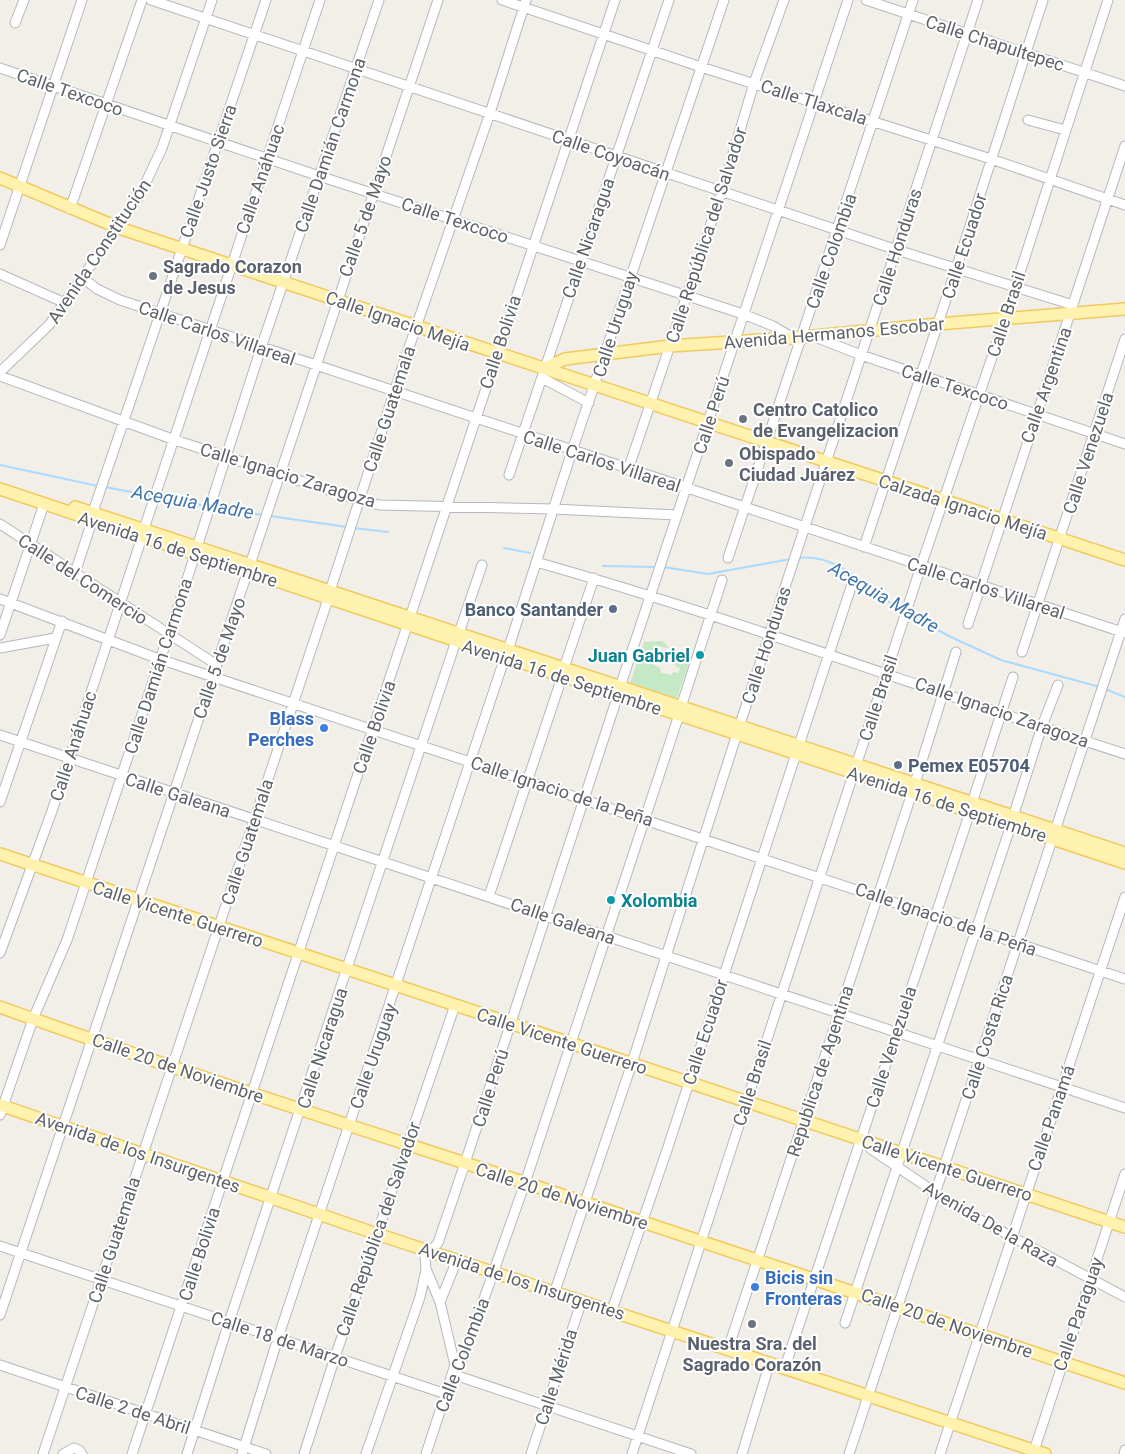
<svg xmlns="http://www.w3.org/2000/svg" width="1125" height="1454" viewBox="0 0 1125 1454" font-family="Roboto,sans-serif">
<rect width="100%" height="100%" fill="#f1efe8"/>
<!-- green -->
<path fill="#c5e8c5" d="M663 641 669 648 655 646 650 663 660 668 661 673 672 675 673 672 679 673 680 668 675 666 678 655 674 653 679 651 690 660 677 698 630 683 644 642Z"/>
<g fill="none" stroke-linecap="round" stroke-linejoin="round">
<!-- stream -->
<path stroke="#aadaff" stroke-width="2" d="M0 465 98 486
M105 487 152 496
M157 497 206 506
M213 508 263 515
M270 516 347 527
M354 528 388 532
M504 548 530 553
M798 558C840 552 870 593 903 611
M603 566 656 567
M663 567 708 574 791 559
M909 615 953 638 1001 660 1100 687
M1105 689 1125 697"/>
<!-- minor casing -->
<g stroke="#b5b8bc" stroke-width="11">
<path id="minor" d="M151 0 897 250 1073 305
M502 0 701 67 991 159 1125 205
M866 0 1125 86
M15 23 24 0
M0 68 319 176 743 314 773 326 793 338
M1028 120 1065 130
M70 209 142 0
M0 245 82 0
M0 274 65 303
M83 278 97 289 120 300 1125 633
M815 337 861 355 1125 444
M0 372 49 325 140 195 162 148 212 0
M0 376 172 439 359 500 379 505 553 509 677 515
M542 378 589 403
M628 470 722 191 754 83 784 0
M509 475 669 0
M93 512 266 0
M0 524 217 665
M144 529 320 0
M197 547 261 348 379 0
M864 547 956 269 1043 0
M728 558 913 0
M536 562C735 618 928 691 1125 754
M75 573 92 521
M330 591 405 359 490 113 526 0
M0 599 159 659 1125 979
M968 624 1125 146
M459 633 482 565
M0 635 44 504
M0 648 55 638
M508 650 572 451 724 0
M1022 652 1125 339
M564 668 594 578
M620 687 848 0
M681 707 722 580
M0 735 1125 1108
M799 745 852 584
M915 783 956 652
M0 802 62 621
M972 803 1013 677
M1013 817 1042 726 1058 685
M489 896 562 677
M0 953 52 811 142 537
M0 1115 33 1019 67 940 195 555
M864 1141 871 1149 958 1208 1125 1297
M0 1246 446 1394
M555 1291 632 1063 742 718 978 0
M440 1302 457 1260
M612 1310 667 1150 796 754
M0 1315 438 0
M845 1323 1011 825
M728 1349 912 793
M0 1365 266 1454
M455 1365 440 1302 426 1269 425 1257 438 1243 465 1163 618 695
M785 1367 970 812
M452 1374 691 1454
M43 1454 328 599
M63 1454 74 1448 79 1450 82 1454
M132 1454 615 0
M187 1454 229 1322 456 641
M242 1454 278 1338 505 657
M304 1454 335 1357 455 1005
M366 1454 420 1297 426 1270
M426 1454 455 1365 463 1358 525 1183 679 715
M531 1454 582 1300
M632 1454 921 566 1005 319 1108 0
M742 1454 770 1362
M849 1454 1125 619
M940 1454 1125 897
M1033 1454 1125 1174
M1124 1454 1125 1450"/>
</g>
<!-- major casing -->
<g stroke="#f2c960" stroke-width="14">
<path id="major" d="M0 178 119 228 1125 560
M545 368 565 359 670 346 793 338 938 324 1125 309
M0 489 1125 863
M75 507 1125 853
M0 854 1125 1227
M0 1007C172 1069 346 1124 520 1181 722 1248 923 1316 1125 1383
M0 1105 377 1234 1045 1454"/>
</g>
<!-- minor -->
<use href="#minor" stroke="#fff" stroke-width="9"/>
<!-- major -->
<use href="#major" stroke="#fff2af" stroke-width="11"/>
</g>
<!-- markers -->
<g fill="#6b7280" stroke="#fff" stroke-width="2">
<circle cx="153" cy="276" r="5"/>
<circle cx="743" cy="419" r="5"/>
<circle cx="729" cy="463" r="5"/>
<circle cx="752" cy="1324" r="5"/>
</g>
<g fill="#5c6f8a" stroke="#fff" stroke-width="2">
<circle cx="613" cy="609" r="5"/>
<circle cx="898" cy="765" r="5"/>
</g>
<g fill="#0f9aa8" stroke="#fff" stroke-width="2">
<circle cx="700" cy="655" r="5"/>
<circle cx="611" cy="900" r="5"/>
</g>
<g fill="#3f7fe0" stroke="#fff" stroke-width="2">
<circle cx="324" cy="728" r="5"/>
<circle cx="755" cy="1287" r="5"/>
</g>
<g text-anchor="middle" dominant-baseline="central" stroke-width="4" stroke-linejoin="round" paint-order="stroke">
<!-- street labels -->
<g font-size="18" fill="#5f6368" stroke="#fff">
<text transform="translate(995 43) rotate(18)">Calle Chapultepec</text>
<text transform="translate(70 92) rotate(19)">Calle Texcoco</text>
<text transform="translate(814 102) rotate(18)">Calle Tlaxcala</text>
<text transform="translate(330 145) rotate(-71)">Calle Damián Carmona</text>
<text transform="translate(611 155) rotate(19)">Calle Coyoacán</text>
<text transform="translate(208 171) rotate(-71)">Calle Justo Sierra</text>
<text transform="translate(260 179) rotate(-71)">Calle Anáhuac</text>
<text transform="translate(365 216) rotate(-71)">Calle 5 de Mayo</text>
<text transform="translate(455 220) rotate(18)">Calle Texcoco</text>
<text transform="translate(706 235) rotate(-72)">Calle República del Salvador</text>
<text transform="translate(588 238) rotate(-71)">Calle Nicaragua</text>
<text transform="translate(964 246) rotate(-72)">Calle Ecuador</text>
<text transform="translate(897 247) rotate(-72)">Calle Honduras</text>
<text transform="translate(99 251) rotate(-56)">Avenida Constitución</text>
<text transform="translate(831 251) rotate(-71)">Calle Colombia</text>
<text transform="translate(1006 314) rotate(-72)">Calle Brasil</text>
<text transform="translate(398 321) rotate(19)">Calle Ignacio Mejía</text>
<text transform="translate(615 324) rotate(-72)">Calle Uruguay</text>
<text transform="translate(217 333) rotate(19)">Calle Carlos Villareal</text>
<text transform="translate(834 333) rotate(-5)">Avenida Hermanos Escobar</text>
<text transform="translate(500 342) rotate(-72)">Calle Bolivia</text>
<text transform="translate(1046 385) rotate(-71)">Calle Argentina</text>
<text transform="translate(955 387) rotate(18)">Calle Texcoco</text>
<text transform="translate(389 409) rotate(-72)">Calle Guatemala</text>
<text transform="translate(711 415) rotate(-72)">Calle Perú</text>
<text transform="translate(1088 453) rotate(-72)">Calle Venezuela</text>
<text transform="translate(602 461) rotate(18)">Calle Carlos Villareal</text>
<text transform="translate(288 475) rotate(17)">Calle Ignacio Zaragoza</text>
<text transform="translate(963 507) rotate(18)">Calzada Ignacio Mejía</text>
<text transform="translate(178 549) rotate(18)">Avenida 16 de Septiembre</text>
<text transform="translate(83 579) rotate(33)">Calle del Comercio</text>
<text transform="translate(986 588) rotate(18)">Calle Carlos Villareal</text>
<text transform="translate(766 645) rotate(-72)">Calle Honduras</text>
<text transform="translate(219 658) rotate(-71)">Calle 5 de Mayo</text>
<text transform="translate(158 666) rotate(-72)">Calle Damián Carmona</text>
<text transform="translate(562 677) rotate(18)">Avenida 16 de Septiembre</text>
<text transform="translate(878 698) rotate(-72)">Calle Brasil</text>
<text transform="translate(1002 712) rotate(19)">Calle Ignacio Zaragoza</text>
<text transform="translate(374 727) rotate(-71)">Calle Bolivia</text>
<text transform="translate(73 746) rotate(-72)">Calle Anáhuac</text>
<text transform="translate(562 791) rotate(18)">Calle Ignacio de la Peña</text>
<text transform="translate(178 795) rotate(18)">Calle Galeana</text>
<text transform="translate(947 804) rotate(18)">Avenida 16 de Septiembre</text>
<text transform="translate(247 842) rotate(-72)">Calle Guatemala</text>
<text transform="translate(178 914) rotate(18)">Calle Vicente Guerrero</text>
<text transform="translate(946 919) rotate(19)">Calle Ignacio de la Peña</text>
<text transform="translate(563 921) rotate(19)">Calle Galeana</text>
<text transform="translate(705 1032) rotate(-72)">Calle Ecuador</text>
<text transform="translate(987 1037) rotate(-72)">Calle Costa Rica</text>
<text transform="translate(562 1041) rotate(18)">Calle Vicente Guerrero</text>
<text transform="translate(891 1047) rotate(-72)">Calle Venezuela</text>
<text transform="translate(322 1048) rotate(-72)">Calle Nicaragua</text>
<text transform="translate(373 1056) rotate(-71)">Calle Uruguay</text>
<text transform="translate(178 1068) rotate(19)">Calle 20 de Noviembre</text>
<text transform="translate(820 1071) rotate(-72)">Republica de Agentina</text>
<text transform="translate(752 1083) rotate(-72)">Calle Brasil</text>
<text transform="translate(490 1088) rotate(-72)">Calle Perú</text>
<text transform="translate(1051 1118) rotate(-71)">Calle Panamá</text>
<text transform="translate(138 1152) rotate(19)">Avenida de los Insurgentes</text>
<text transform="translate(947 1168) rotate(18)">Calle Vicente Guerrero</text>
<text transform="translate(562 1196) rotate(18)">Calle 20 de Noviembre</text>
<text transform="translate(991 1224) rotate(30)">Avenida De la Raza</text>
<text transform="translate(378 1229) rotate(-71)">Calle República del Salvador</text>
<text transform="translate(114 1240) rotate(-72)">Calle Guatemala</text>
<text transform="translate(199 1254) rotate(-72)">Calle Bolivia</text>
<text transform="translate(522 1281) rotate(18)">Avenida de los Insurgentes</text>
<text transform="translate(1078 1314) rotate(-71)">Calle Paraguay</text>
<text transform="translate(947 1323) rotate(19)">Calle 20 de Noviembre</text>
<text transform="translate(280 1339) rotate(18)">Calle 18 de Marzo</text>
<text transform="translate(462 1355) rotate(-69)">Calle Colombia</text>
<text transform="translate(556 1377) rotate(-72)">Calle Mérida</text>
<text transform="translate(133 1410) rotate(18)">Calle 2 de Abril</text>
</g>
<!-- worship labels -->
<g font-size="18" font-weight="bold" fill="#5b616d" stroke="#fff" text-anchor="start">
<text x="163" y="266">Sagrado Corazon<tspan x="163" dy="21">de Jesus</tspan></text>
<text x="753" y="409">Centro Catolico<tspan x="753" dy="21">de Evangelizacion</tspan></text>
<text x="739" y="453">Obispado<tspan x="739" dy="21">Ciudad Juárez</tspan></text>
<text x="752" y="1343" text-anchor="middle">Nuestra Sra. del<tspan x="752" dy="21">Sagrado Corazón</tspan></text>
</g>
<!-- service labels -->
<g font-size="18" font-weight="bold" fill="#4e5e75" stroke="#fff" text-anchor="end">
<text x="603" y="609">Banco Santander</text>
<text x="908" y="765" text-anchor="start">Pemex E05704</text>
</g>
<!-- culture labels -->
<g font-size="18" font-weight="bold" fill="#0d838f" stroke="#fff" text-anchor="end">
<text x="690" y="655">Juan Gabriel</text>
<text x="621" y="900" text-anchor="start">Xolombia</text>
</g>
<!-- shop labels -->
<g font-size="18" font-weight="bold" fill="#366cbe" stroke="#fff" text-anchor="end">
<text x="314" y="718">Blass<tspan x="314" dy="21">Perches</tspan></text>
<text x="765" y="1277" text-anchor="start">Bicis sin<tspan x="765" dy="21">Fronteras</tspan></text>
</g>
<!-- water labels -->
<g font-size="19" font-style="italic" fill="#4174aa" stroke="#fff">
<text transform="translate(193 502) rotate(10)">Acequia Madre</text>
<text transform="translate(884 597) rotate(30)">Acequia Madre</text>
</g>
</g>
</svg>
